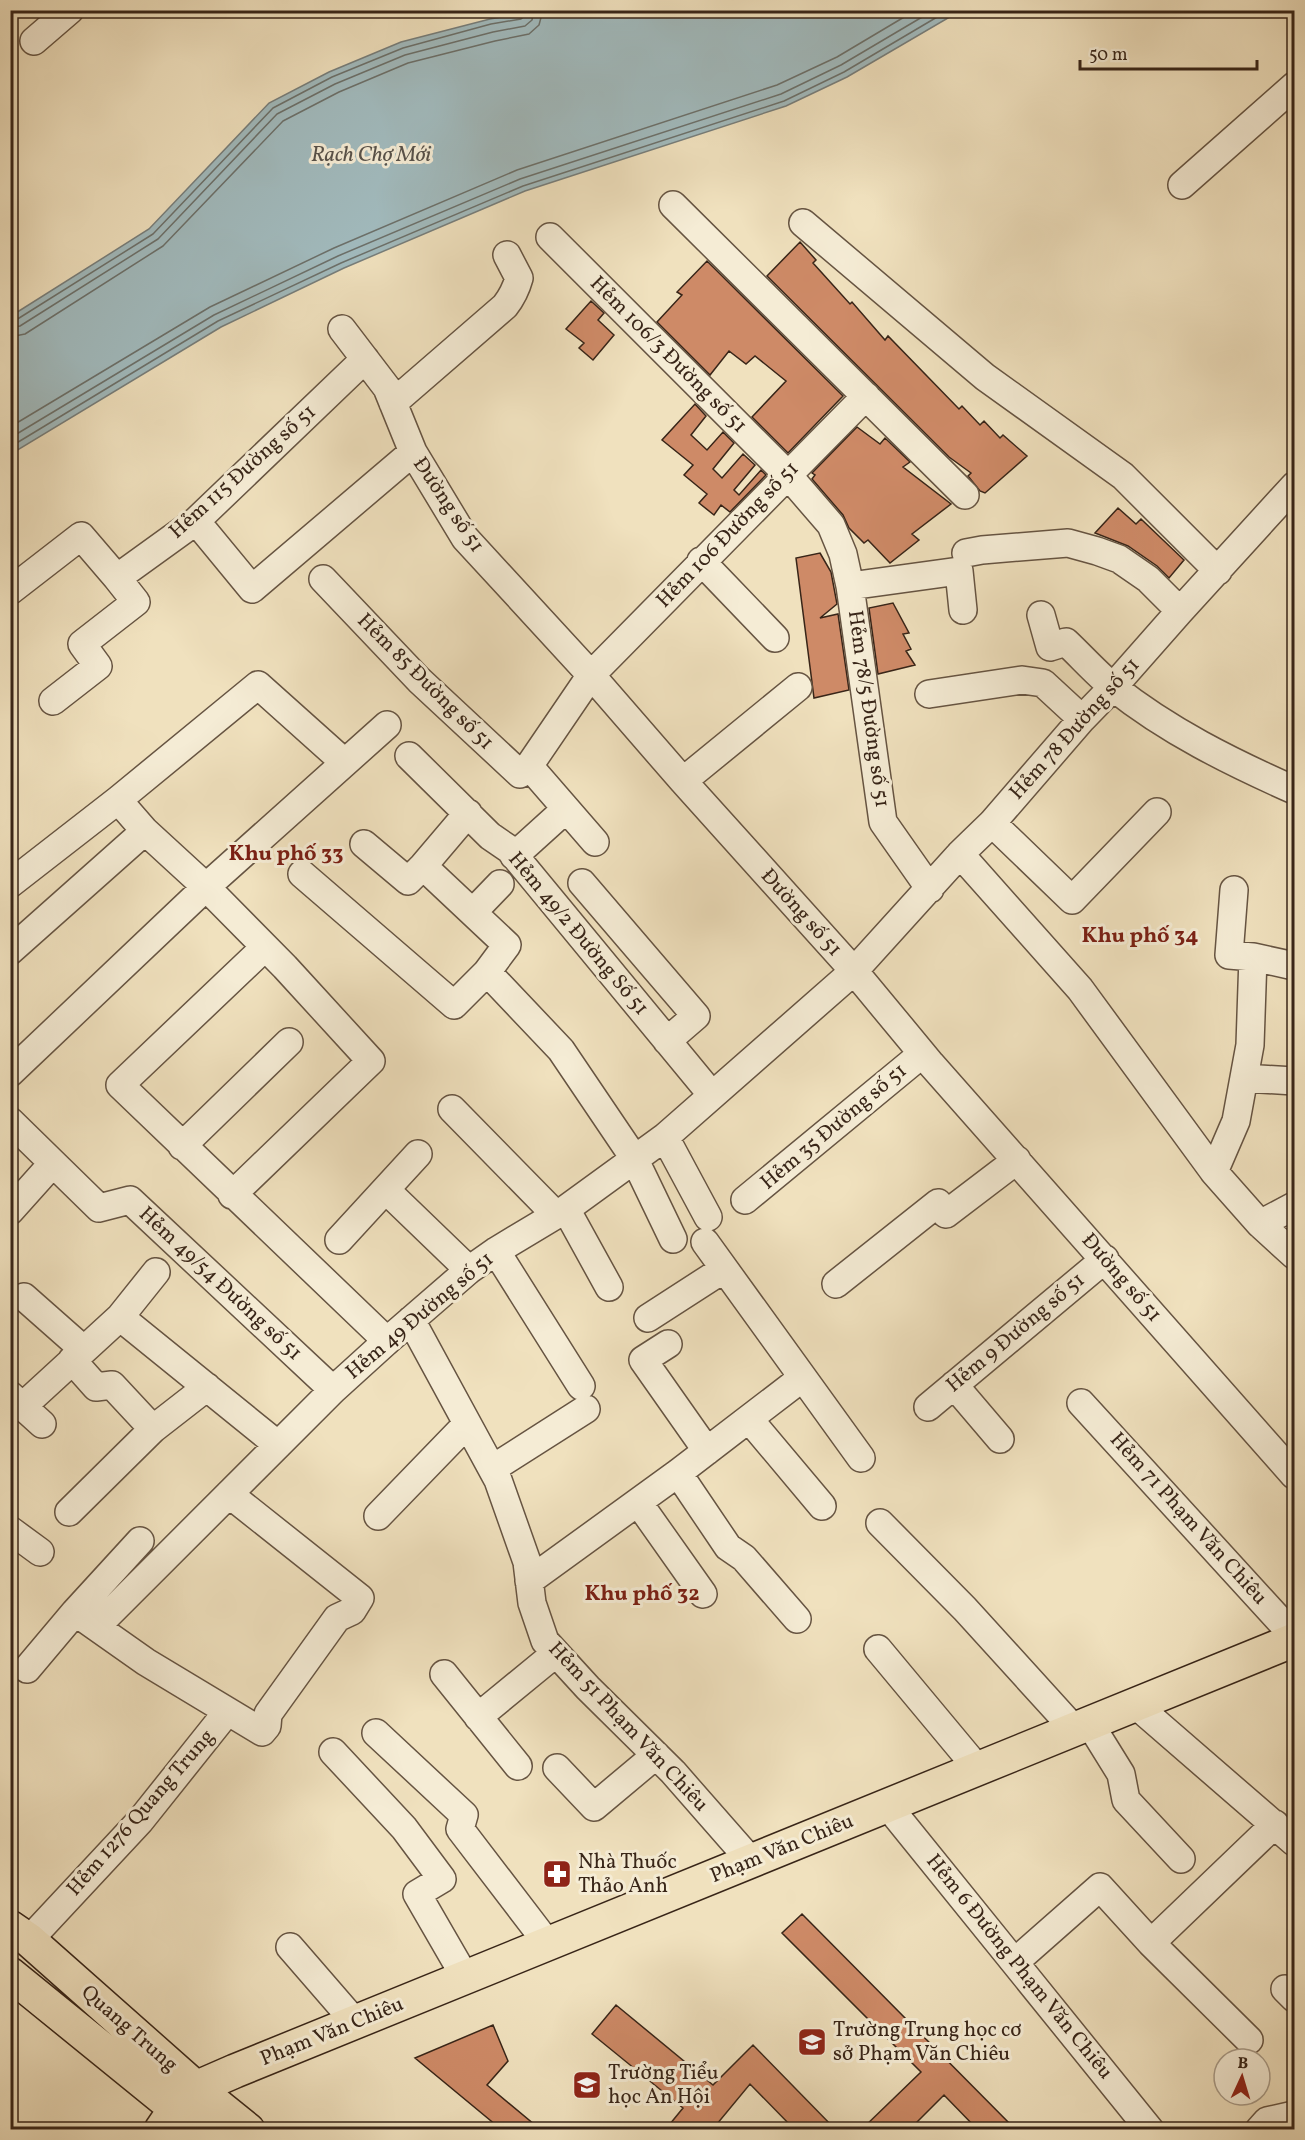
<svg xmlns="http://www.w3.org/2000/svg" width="1305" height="2140" viewBox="0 0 1305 2140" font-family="Vollkorn,serif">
<rect width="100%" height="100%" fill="#f0e1be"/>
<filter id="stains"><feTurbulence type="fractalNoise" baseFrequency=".00333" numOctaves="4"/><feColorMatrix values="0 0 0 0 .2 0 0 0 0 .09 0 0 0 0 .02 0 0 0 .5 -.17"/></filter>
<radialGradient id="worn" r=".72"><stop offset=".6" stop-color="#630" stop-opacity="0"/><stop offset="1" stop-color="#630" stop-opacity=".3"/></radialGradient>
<!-- water -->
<path fill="#a1babd" stroke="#777e7b" stroke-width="1.5" d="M536 11H960L847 77 786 106 525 191 344 268 221 327 11 454V316L149 229 269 103 329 72 401 42 490 19Z"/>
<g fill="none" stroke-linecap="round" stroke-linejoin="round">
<!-- shore -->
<path stroke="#6c706a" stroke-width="1.5" d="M10 321 16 320 153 234 273 108 332 77 403 48 491 24 521 19 525 16 526 10
M10 328 20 326 158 239 277 114 335 84 405 55 493 32 525 26 532 20 534 10
M10 337 25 334 163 246 283 121 339 92 408 63 495 41 529 34 539 25 543 10
M10 427 210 307 334 248 517 170 777 85 837 57 916 10
M10 438 214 315 338 256 520 179 781 94 841 65 934 10
M10 447 218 321 341 263 523 186 784 101 844 72 949 10"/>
</g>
<!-- building -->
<path fill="#ce8a67" stroke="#382518" stroke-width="1.5" d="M800 242 816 260 813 263 850 304 852 302 885 340 888 336 959 409 962 406 980 425 984 421 1000 438 1003 435 1027 456 985 493 980 491 968 476 971 473 949 457 767 276Z
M707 261 843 396 788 453 752 417 786 381 755 356 746 364 729 351 710 375 657 322 682 295 677 292Z
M591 301 604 313 598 320 614 335 593 360 579 348 584 343 566 329Z
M695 404 706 416 691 435 707 450 723 432 734 443 713 469 722 478 743 454 755 465 734 490 739 495 761 470 766 475 730 512 721 505 714 515 699 503 707 494 684 475 693 465 662 440Z
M857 427 880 444 885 438 910 462 903 467 951 504 912 534 919 540 890 563 868 540 864 543 849 528 843 515 812 479 815 475 812 473Z
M1118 508 1136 524 1141 519 1184 560 1169 578 1157 566 1128 546 1095 533Z
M820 553 831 572 837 604 820 618 838 614 849 690 814 698 796 558Z
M893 603 909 633 903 634 911 649 906 651 915 665 878 674 869 608Z
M802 1914 1016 2130H978L944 2095 909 2130H861L921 2072 782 1933Z
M616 2005 713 2085 753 2045 836 2130H795L750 2084 712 2130H665L683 2108 592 2034Z
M493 2025 508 2061 487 2085 541 2130H502L415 2058Z"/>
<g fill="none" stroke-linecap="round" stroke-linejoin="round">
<!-- minor casing -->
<g stroke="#665442" stroke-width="30">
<path id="minor" d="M34 41 70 10
M1182 185 1294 86
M673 205 965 495
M803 223 985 377 1123 476 1218 571
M550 237 787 474 831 525 843 554 850 586 883 822 930 889
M342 329 387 388 413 452 465 538 591 675 683 781 854 971 931 1064 1294 1475
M393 403 505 306C512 297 516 289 519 278L507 255
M196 521 252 589 413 452
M966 553 982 550 1068 543 1097 551 1119 559 1148 579 1180 611
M701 561 775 638
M323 579 419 680 520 774 529 766 591 675 866 396
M850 586 959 571 963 610
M10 591 81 536 117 578 196 521 365 359
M1041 615 1050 647 1066 642C1082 657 1097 674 1113 687 1168 731 1231 762 1294 790
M929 694 1022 680 1043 683 1082 719
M53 701 98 666 82 644 136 602 117 578
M409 756 490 836 509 849 712 1095
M529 766 595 842
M683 781 798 687
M118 800 145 831 206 887 285 967 371 1061 232 1195
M992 823 1072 900 1157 812
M364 844 408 881 423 866 507 945 487 972 561 1050 634 1158 673 1239
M960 854 1080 989 1214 1172
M514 856 566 809
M423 866 468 813
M302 874 454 1005 487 972
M582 883 696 1016 667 1041
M10 884 118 800 258 685 344 762
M1234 890 1229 955 1253 957 1294 966
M473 912 500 884
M264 948 120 1085 387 1341
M10 951 145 831
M1253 957 1250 1045 1236 1121 1214 1172 1260 1224 1294 1255
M10 1073 206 887 387 725
M1244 1078 1294 1081
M452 1109 556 1215
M10 1121 99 1208 130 1200 333 1390
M665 1137 708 1217
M182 1146 289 1042
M386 1190 469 1270
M745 1200 922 1054
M566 1209 609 1287
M10 1211 53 1163
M1260 1224 1294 1206
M339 1240 418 1154
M705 1242 861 1458
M496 1251 581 1386
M836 1284 938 1203 946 1214 1017 1160
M24 1297 84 1350
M120 1317 156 1272
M648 1318 724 1269
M411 1320 498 1480 527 1562 532 1603 545 1641 588 1688 673 1772 751 1861
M668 1344 643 1360 707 1451
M72 1360 96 1387 112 1385 153 1429
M954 1385 1000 1439
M10 1395 42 1424
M1081 1403 1294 1636
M23 1406 120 1317 278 1445
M928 1407 1105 1259
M749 1419 822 1506
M492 1469 586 1409
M678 1473 728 1547 744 1558 797 1619
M638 1502 703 1594
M69 1512 153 1429 207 1387
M378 1516 467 1424
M880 1523 965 1609 1075 1730
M10 1530 40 1552
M529 1581 678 1473 802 1378
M75 1612 146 1662 262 1732 267 1726 268 1714 337 1618 352 1611 360 1598 229 1494
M97 1626 333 1390 387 1341 469 1270 496 1251 566 1209 665 1137 854 971 960 854 992 823 1082 719 1113 687 1180 611 1294 486
M878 1649 978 1769
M27 1669 75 1612 140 1541
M444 1674 518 1766
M1136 1705 1294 1842
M478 1717 556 1653
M1090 1724 1121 1774 1126 1800 1181 1859
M376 1733 464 1815 460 1829 548 1944
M333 1752 404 1828 442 1879 417 1894 465 1977
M557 1768 594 1807 656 1755
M888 1806 1150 2130
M29 1940 140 1821 227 1712
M290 1947 355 2022
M1015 1962 1100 1887 1151 1943
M1285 1989 1294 1998
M1249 2040 1151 1943 1275 1824
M1259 2130 1267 2121 1294 2115"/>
</g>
<!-- major casing -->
<g stroke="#382518" stroke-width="36">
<path id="major" d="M10 1927 29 1940 196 2088 248 2130
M10 1974 202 2130
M161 2130 176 2108 196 2088 235 2071 1294 1640"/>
</g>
<!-- minor -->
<use href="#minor" stroke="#f5ecd5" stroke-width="27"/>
<!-- major -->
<use href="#major" stroke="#f0e1be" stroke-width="33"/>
</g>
<!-- icons -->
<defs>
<g id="pharmacy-square" transform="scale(1.5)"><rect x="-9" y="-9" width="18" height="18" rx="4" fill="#8f2418" stroke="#f5ecd5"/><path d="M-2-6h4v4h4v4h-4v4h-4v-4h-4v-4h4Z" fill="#fff"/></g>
<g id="school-square" transform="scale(1.5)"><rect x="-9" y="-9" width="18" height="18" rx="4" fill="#8f2418" stroke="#f5ecd5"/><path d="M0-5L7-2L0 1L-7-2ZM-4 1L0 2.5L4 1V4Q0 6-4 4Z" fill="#fff"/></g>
</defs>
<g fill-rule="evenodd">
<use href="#pharmacy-square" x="557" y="1874"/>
<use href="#school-square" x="812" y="2042"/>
<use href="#school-square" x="587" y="2085"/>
</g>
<g text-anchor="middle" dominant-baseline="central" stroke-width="6" stroke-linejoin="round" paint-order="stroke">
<!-- street labels -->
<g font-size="21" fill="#382518" stroke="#f5ecd5">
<text transform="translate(668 355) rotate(45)">Hẻm 106/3 Đường số 51</text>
<text transform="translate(243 472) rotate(-42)">Hẻm 115 Đường số 51</text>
<text transform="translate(448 505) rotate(56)">Đường số 51</text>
<text transform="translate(728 535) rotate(-46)">Hẻm 106 Đường số 51</text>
<text transform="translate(425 682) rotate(45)">Hẻm 85 Đường số 51</text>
<text transform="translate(868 709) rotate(82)">Hẻm 78/5 Đường số 51</text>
<text transform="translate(1075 729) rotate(-48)">Hẻm 78 Đường số 51</text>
<text transform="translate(801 913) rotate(48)">Đường số 51</text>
<text transform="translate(578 934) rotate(50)">Hẻm 49/2 Đường Số 51</text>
<text transform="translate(834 1127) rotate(-40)">Hẻm 35 Đường số 51</text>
<text transform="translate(1121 1278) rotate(49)">Đường số 51</text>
<text transform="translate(220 1284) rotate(43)">Hẻm 49/54 Đường số 51</text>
<text transform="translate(420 1316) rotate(-40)">Hẻm 49 Đường số 51</text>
<text transform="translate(1016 1333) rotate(-40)">Hẻm 9 Đường số 51</text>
<text transform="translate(1188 1519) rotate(48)">Hẻm 71 Phạm Văn Chiêu</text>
<text transform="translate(628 1727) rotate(47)">Hẻm 51 Phạm Văn Chiêu</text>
<text transform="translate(141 1813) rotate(-49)">Hẻm 1276 Quang Trung</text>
<text transform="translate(782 1849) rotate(-22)">Phạm Văn Chiêu</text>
<text transform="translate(1019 1967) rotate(51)">Hẻm 6 Đường Phạm Văn Chiêu</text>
<text transform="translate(129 2029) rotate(41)">Quang Trung</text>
<text transform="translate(332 2032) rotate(-22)">Phạm Văn Chiêu</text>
</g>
<!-- poi labels -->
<g font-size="21" fill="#382518" stroke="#f5ecd5" text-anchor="start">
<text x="578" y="1862">Nhà Thuốc<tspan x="578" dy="24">Thảo Anh</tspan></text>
<text x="833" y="2030">Trường Trung học cơ<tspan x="833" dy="24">sở Phạm Văn Chiêu</tspan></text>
<text x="608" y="2073">Trường Tiểu<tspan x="608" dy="24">học An Hội</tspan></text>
</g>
<!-- water labels -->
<g font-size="22" font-style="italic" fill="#58524a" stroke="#f5ecd5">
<text x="371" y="155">Rạch Chợ Mới</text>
</g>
<!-- neighbourhood labels -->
<g font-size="22" font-weight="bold" fill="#7a1f14" stroke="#f5ecd5">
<text x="286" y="854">Khu phố 33</text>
<text x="1140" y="936">Khu phố 34</text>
<text x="642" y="1594">Khu phố 32</text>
</g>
</g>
<!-- margin -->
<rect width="1305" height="2140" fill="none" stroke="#f0e1be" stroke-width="36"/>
<rect x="12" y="12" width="1281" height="2116" fill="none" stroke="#382518" stroke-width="3"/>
<rect x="18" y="18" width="1269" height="2104" fill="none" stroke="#382518" stroke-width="1.5"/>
<!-- north arrow -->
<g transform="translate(1242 2077) rotate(4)"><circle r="28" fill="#f5ecd5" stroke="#a99c89" stroke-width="1.5"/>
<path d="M0-4.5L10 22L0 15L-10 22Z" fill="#8f2418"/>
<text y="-9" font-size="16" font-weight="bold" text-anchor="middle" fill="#382518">B</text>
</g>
<!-- scale -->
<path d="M1080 60v9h177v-9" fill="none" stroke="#382518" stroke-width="3"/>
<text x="1089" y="60" font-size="18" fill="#382518" stroke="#f5ecd5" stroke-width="4.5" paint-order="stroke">50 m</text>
<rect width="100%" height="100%" filter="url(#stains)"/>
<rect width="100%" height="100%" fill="url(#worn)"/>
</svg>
